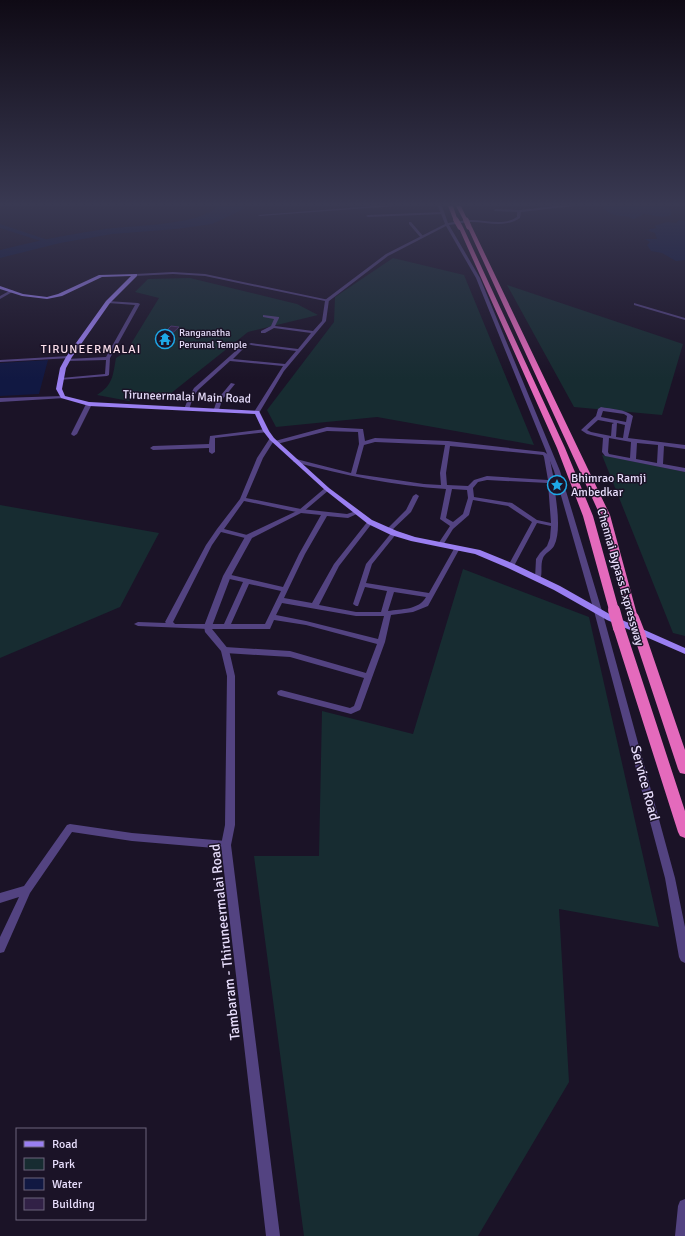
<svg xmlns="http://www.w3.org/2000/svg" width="685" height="1236" viewBox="0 0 685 1236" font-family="Signika,sans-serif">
<rect width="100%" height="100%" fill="#1b1327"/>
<!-- green -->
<path fill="#172c31" d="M393 258 464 275 534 445 377 417 276 427 267 410 334 322 335 297Z
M190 278 297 304 318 315 248 332 165 398 134 397 129 401 97 395C113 385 113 375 116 358L126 352 159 298 135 292 148 279Z
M507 285 683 344 662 415 574 407Z
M602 455 685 472V636L673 633Z
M0 505 159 533 120 607 0 658Z
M463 569 589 617 659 927 559 909 569 1082 478 1236H304L254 856H319L322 711 413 734Z"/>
<!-- water -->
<path fill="#111842" d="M219 206H242L244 209 212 224 176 229 112 234 60 243 0 258V250C35 241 70 234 105 229 135 225 197 226 219 206Z
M661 206 671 209V215L663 217 644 214 634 219C625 214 608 218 604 207Z
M679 220 685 221V260L676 261 662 253 651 251 647 245 650 242 645 239H657L655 233 649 231 650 229 657 228 654 226 667 222 676 223Z
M48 360 39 394 0 396V363Z"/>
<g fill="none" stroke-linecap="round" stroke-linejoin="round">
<!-- river -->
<path fill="#111842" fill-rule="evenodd" d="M0 224 51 241 52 242 47 243 0 228Z"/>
</g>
<!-- building -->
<path fill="#312146" stroke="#4e3670" d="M171 326 179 327 167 338 160 337Z"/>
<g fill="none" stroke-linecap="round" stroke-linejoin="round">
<!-- minor -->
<path fill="#534381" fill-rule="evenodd" d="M374 206H396L260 216 258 215Z
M495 209 519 210 521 211 519 212 494 211Z
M444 212 443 214 368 217 366 216 368 215Z
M409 222H411L423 236V238H421L409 224Z
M173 272 205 274 329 300 326 321 284 371 259 413 254 412 283 366 230 361 198 390 193 397 189 410 184 409 189 397 194 388 239 348 243 349 233 359 285 364 296 351 251 345 249 344 251 343 298 349 311 333 274 328 265 333H261V331L271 326 274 319 263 317V315L279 317V318L275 326 313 331 322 321 325 301 205 276 173 274 135 276 133 275 135 274Z
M11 290 14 291 0 299V296Z
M107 301 138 303 140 304 110 358 109 375 107 376 59 380V378H61L105 374 106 360 67 361 65 360 67 359 106 357 135 305 108 303 106 302Z
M634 303 685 318V320L634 305Z
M69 356 71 357V358L0 362V360Z
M231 383 235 384 222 400 219 410H215L214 409 217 400Z
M63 396H65V398L0 402V398Z
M89 402 92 404 77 434 74 436 72 435 71 434 86 404Z
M601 407C611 409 625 409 633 416L628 438 685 445V449L664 446 663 464 685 468V472L605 456 602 452 603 438 587 434 581 430 596 416 598 409ZM603 411 624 414 627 416 626 422 601 417ZM598 420 614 423 612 424 611 436 591 432 587 430ZM617 423 625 425 623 438 616 437ZM609 438 631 442 630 458 609 454 608 452ZM637 443 658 445 657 463 636 459Z
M327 427 363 429 365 441 375 438 448 441 544 452 549 455 554 480 558 482 554 484C556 501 562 530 554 546 551 551 545 553 543 558 540 565 543 573 540 580H538L535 578 536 559 540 553 547 546 550 538 551 526 537 523 514 566 511 568 509 567 508 566 532 522 508 506 473 500 469 515 453 529 443 545H439L438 544 450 526 440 519 446 489C394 486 344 475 294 462L293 461 296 459 351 473 359 444 358 432 327 431 277 444 274 442 275 441ZM375 442 445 445 440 473 441 485 424 484 356 474 364 445ZM450 446 543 455 544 457 548 480 487 476 474 480 468 486 447 485 446 473ZM487 480 548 483 551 523 537 520 512 503 474 497 473 488 478 482ZM452 489 467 490 468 498 463 514 453 522 446 518Z
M266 429 269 431 268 432 215 438V452L212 454 209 452V448L153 450 150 448 153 446 209 444 210 436Z
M272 437 275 439 263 458 246 498 301 509 347 514 356 511 359 513 348 518 327 516 305 554 284 598 312 603 334 564 368 521H372L373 522 339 566 319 605 356 612H381L387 591 365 587 358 606H356L353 604 366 564 392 532 394 531 397 533 372 564 366 583 429 593 455 547H459L460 548 428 606 413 612 391 615 385 642 361 708 360 710 351 714 281 696 278 695 277 693 278 691 281 690 350 708 354 706 364 678 290 657 225 653 222 652 221 650 222 648 225 647 290 651 366 673 377 644 306 625 274 620 270 629H208L138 626 134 624 138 622 166 623 165 622 206 545 217 529 240 499 257 458 270 438ZM244 501 301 513 321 515 299 554 283 587 227 574H225L224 576 225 578 243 582 224 624H175L173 622 212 545 221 532 249 539 252 537 251 536 224 529ZM249 584 281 591 265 624H231ZM394 592 426 597C419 610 401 609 388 611ZM282 603 356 616H384L378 639 306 621 276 615Z
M416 494 419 496 411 512 391 531H387L386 530 406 510 413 496Z
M70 824 132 833 226 841 229 842 231 845 229 848 226 849 132 841 72 832 30 893 4 952 0 953V937L19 897 0 903V893L24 886 67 825Z"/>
<!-- tertiary -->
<path fill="#534381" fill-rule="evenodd" d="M438 206H442L448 223C456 222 463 220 471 220 486 220 504 226 517 217V211L519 210 556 206H574L521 212 520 218C504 229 486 221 468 222 462 223 456 224 449 225L480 278 560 471 602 611 675 878 685 927V963L681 961 679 957 665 878 594 611 554 471 476 278 446 226 388 256 329 301 325 300 386 254 445 224Z
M327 487 329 488V490L303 512 252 538 231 576 212 626V629L229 650 235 676V825L231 845 280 1236H266L221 845 225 825 227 676 221 651 205 632 204 626 223 576 246 535 299 510 325 488Z
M685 1199V1236H675L678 1206 680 1201Z"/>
<!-- secondary -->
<path fill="#9a7ff1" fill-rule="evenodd" d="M137 274V276L110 303 72 357 66 368 62 389 65 396 89 402 259 411 269 431 274 438 329 488 372 520 397 531 415 537 480 550 514 564 560 586 613 616 685 648V654L607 620 554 590 508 568 475 554 411 541 391 535 368 524 325 490 270 440 263 431 255 414 89 406 61 398 56 389 60 368 66 357 106 301 131 276 102 277 62 296 47 299 22 296 0 289V286L23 294 47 297 58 294 99 275Z"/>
<!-- trunk -->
<path fill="#e46abc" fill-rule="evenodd" d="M448 206H453L458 221H454Z
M456 206H461L468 221H464Z
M458 226 463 227 565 448 593 516 619 610 618 613H610L609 610 583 516 557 448Z
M467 226 472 227 610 515 638 618 637 621 633 622 628 618 600 515Z
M619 624 625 628 685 811V838L680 836 678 832 613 628Z
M640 632 646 636 685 750V774L680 773 678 769 634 636Z"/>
<!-- trunk-bridge-far1 -->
<path stroke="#e46abc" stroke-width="5.5" d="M456 220 460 227
M466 220 469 227"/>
<!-- trunk-bridge -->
<path stroke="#e46abc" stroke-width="12" d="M614 610 619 628
M633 618 640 636"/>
</g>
<!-- sky -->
<linearGradient id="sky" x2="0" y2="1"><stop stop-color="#0f0a15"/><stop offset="0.54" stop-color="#393952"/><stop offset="1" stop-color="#393952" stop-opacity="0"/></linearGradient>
<rect width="685" height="379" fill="url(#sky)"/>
<!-- icons -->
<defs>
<g id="temple-ring" transform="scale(1)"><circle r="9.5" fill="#1b1327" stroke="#1ea7e6" stroke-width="1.5"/><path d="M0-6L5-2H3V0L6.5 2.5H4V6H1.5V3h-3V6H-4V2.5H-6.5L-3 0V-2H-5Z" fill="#1ea7e6"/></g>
<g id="sight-ring" transform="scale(1)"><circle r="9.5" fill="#1b1327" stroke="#1ea7e6" stroke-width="1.5"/><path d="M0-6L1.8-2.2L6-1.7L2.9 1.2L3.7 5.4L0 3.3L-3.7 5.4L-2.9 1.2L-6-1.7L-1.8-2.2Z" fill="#1ea7e6"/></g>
</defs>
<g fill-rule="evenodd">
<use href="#temple-ring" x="165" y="339"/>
<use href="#sight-ring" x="557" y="485"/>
</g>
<g text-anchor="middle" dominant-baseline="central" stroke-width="3" stroke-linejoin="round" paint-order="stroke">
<!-- far-poi labels -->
<g font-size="10" fill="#e7ddfb" stroke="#1b1327" text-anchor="start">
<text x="179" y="333">Ranganatha<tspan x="179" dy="12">Perumal Temple</tspan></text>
</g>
<!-- far-quarter labels -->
<g font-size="12" letter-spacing="1" fill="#fbdfeb" stroke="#1b1327">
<text x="91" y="349">TIRUNEERMALAI</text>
</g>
<!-- street labels -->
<g font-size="12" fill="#e7ddfb" stroke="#1b1327">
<text transform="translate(187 397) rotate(2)">Tiruneermalai Main Road</text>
<text transform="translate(620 577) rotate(74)">Chennai Bypass Expressway</text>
</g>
<!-- poi labels -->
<g font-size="12" fill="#e7ddfb" stroke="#1b1327" text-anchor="start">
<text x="571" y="478">Bhimrao Ramji<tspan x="571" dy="14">Ambedkar</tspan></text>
</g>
<!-- near-street labels -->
<g font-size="14" fill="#e7ddfb" stroke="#1b1327">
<text transform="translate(645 783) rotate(75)">Service Road</text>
<text transform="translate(225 942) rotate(-96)">Tambaram - Thiruneermalai Road</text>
</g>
</g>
<!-- legend -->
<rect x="16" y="1128" width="130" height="92" fill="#1b1327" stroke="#6d647c"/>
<rect x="24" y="1141" width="20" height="6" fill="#9a7ff1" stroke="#6d647c"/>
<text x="52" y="1148" font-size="12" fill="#e7ddfb">Road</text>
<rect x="24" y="1158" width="20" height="12" fill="#172c31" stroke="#6d647c"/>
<text x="52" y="1168" font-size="12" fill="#e7ddfb">Park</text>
<rect x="24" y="1178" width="20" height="12" fill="#111842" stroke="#6d647c"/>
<text x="52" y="1188" font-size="12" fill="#e7ddfb">Water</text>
<rect x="24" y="1198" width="20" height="12" fill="#312146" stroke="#6d647c"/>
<text x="52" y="1208" font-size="12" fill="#e7ddfb">Building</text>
</svg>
